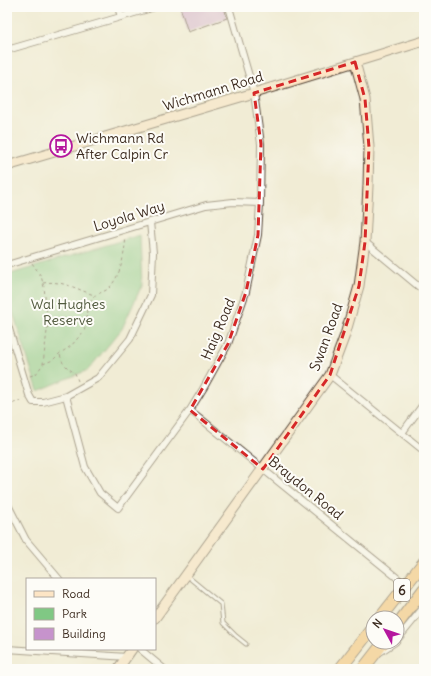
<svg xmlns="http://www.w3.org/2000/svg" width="431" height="676" viewBox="0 0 431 676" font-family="Delius,sans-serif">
<rect width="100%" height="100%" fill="#fdfcf7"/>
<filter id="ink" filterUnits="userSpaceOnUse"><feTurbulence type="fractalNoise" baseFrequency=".025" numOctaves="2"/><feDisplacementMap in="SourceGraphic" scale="8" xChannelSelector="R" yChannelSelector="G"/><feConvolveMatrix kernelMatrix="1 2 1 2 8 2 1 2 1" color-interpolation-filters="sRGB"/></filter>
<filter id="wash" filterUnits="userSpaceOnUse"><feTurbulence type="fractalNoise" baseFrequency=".012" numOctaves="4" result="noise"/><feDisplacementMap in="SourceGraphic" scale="16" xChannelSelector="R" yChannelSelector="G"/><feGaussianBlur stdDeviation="0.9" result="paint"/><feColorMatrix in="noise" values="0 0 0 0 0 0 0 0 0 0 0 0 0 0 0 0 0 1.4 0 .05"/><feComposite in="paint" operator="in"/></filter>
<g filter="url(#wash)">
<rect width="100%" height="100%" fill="#f1ecd5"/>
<!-- green -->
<path fill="#80c884" stroke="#5e7951" d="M140 235 142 285 122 329 88 370 38 391 7 294V275Z"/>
<g id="blocks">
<!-- building -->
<path fill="#c693cc" d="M180 7H224L227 18 188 32Z"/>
</g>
</g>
<g filter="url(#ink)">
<use href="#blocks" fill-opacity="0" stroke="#564739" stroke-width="1"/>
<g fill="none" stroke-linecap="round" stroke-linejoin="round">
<!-- lane casing -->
<g stroke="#564739" stroke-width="5">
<path id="lane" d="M187 576 221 604 223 623 236 636 246 644"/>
</g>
<!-- street casing -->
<g stroke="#564739" stroke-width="8">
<path id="street" d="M118 7 121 17
M7 50 155 7
M7 155 11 166
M365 242 424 291
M7 265 206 205 233 202 260 203
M7 322 29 395 33 402H43L66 396 98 378 130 339 151 295 153 253 150 222
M330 375 424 451
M66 396 85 467 100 493 118 508 190 410 203 389 228 344 246 292 258 235 260 203 261 144 254 93 229 7
M190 410 406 585
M402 433 424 403
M7 503 26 540 59 579
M397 640 424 607
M7 649 127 657
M140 649 164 669
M380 652 395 642"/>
</g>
<!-- secondary casing -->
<g stroke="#564739" stroke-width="11">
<path id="secondary" d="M7 166 254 93 424 41
M155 618 330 375 345 335 359 286 365 242 368 186 369 147 365 99 355 62
M118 669 132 649"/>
</g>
<!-- highway casing -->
<g stroke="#564739" stroke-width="13">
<path id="highway" d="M380 618 424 562
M397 625 424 589
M340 669 373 627
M363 669 384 642"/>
</g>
<!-- path -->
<path stroke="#564739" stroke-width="1" stroke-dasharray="3 3" stroke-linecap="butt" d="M43 283C63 280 76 289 94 295
M60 355 63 363 69 369 75 373 78 381
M43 364 53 360 59 354 71 346 84 331 86 325 87 308C91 305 90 300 93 297 97 293 105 292 109 288 122 274 124 254 126 237
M30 376 36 374 43 364 48 323 44 287 41 276 32 263
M7 405 24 400"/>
<!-- lane -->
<use href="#lane" stroke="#fff" stroke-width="3"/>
<!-- street -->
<use href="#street" stroke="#fff" stroke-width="6"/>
<!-- secondary -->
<use href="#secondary" stroke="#fde5c5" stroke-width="9"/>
<!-- highway -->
<use href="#highway" stroke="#f9bf6d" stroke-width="11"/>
</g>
</g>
<!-- marked area -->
<path d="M0 0H431V676H0ZM355 62 365 99 369 147 365 242 359 286 330 375 263 469 190 410 228 344 246 292 258 235 261 144 254 93Z" fill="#f1ecd5" fill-opacity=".55" fill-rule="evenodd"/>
<path fill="none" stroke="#d62828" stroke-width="3" stroke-dasharray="8 5" stroke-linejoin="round" d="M355 62 365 99 369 147 365 242 359 286 330 375 263 469 190 410 228 344 246 292 258 235 261 144 254 93Z"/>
<!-- icons -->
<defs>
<g id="bus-ring" transform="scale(1.15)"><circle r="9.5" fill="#fdfcf7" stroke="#b5179e" stroke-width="1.5"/><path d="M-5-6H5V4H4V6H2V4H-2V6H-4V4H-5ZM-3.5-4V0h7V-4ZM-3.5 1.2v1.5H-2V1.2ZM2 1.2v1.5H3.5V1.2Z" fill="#b5179e"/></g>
</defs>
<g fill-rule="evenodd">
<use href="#bus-ring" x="61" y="146"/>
</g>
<g text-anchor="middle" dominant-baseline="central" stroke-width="4" stroke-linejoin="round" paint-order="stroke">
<!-- shield labels -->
<rect fill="#fdfcf7" stroke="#75695f" stroke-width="1" x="394" y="579" width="16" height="22" rx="3"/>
<g font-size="13" font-weight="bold" fill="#3b2a1e">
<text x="402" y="590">6</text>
</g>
<!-- street labels -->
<g font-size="14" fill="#3b2a1e" stroke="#fdfcf7">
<text transform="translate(213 91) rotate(-17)">Wichmann Road</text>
<text transform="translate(129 216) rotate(-17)">Loyola Way</text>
<text transform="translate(218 329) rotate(-67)">Haig Road</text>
<text transform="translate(326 337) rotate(-70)">Swan Road</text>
<text transform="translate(306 488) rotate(39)">Braydon Road</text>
</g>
<!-- poi labels -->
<g font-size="14" fill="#3b2a1e" stroke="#fdfcf7" text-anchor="start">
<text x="76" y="138">Wichmann Rd<tspan x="76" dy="16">After Calpin Cr</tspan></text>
</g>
<!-- park labels -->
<g font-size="14" fill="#50593d" stroke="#fdfcf7">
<text x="68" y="304">Wal Hughes<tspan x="68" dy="16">Reserve</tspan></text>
</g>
</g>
<!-- margin -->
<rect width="431" height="676" fill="none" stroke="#fdfcf7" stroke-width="24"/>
<!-- legend -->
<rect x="26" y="578" width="130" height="72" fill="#fdfcf7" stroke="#afa8a0"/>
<rect x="34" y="591" width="20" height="6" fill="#fde5c5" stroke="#afa8a0"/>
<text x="62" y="598" font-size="12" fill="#3b2a1e">Road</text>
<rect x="34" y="608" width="20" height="12" fill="#80c884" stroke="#afa8a0"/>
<text x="62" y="618" font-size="12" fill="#3b2a1e">Park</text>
<rect x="34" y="628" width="20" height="12" fill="#c693cc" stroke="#afa8a0"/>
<text x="62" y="638" font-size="12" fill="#3b2a1e">Building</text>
<!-- north arrow -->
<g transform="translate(385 630) rotate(310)"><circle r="19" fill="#fdfcf7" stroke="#afa8a0"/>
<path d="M0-3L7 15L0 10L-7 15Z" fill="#b5179e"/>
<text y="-6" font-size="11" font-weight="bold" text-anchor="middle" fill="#3b2a1e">N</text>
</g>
</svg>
